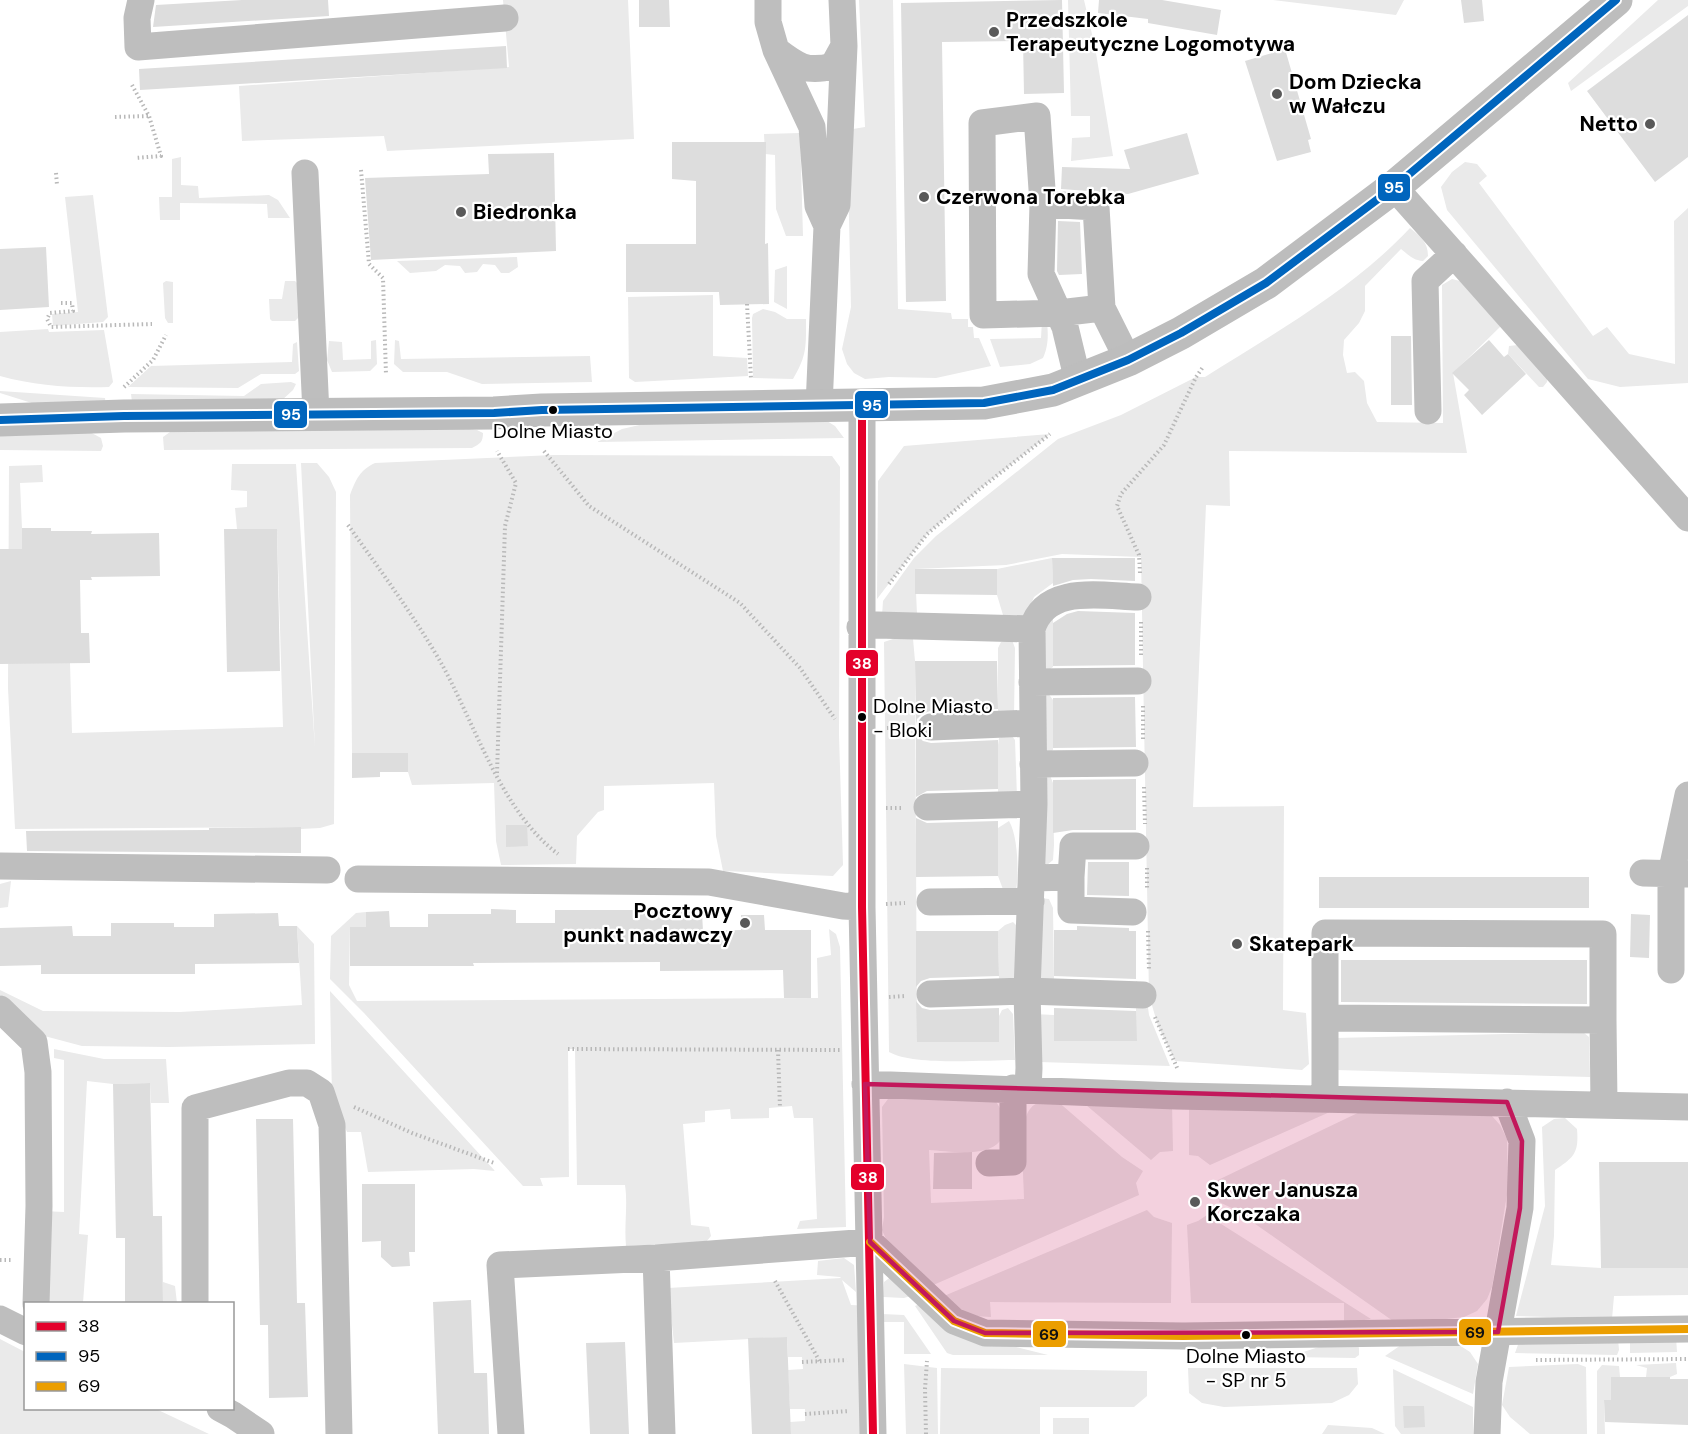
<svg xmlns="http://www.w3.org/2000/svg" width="1688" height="1434" viewBox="0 0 1688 1434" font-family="'DM Sans',sans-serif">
<rect width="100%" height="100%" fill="#fff"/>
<!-- green -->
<path fill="#eaeaea" d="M503 0H628L634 139 387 151 384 136 242 141 239 86 509 67Z
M859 0H893L898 309 951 313 952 319H968V327H973L974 338H979L991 366 936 378 889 377 865 379 854 373 847 364 842 349 851 307 847 130 865 127Z
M1068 0H1084L1095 47 1113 156 1071 161 1072 138 1090 137V116H1071Z
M1273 0H1404L1396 15Z
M1658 0H1688V6L1571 91 1568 83Z
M800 133 803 236H786L776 209 775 155 765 154 764 134Z
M181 157V185L198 186 199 198 269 195 278 200 290 218H268L267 204 180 203V220H160L159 197H172V159Z
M1465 162 1477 164 1487 176 1479 183 1593 336 1607 327 1629 354 1675 364 1674 221 1688 208V383L1620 387 1588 379 1447 210 1441 187 1452 172Z
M93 195 108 317 103 322 53 326 52 314 78 312 65 197Z
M1410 228C1420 236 1428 242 1428 256L1423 261C1412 260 1409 255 1401 249L1365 286V311L1359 323 1344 340 1343 355 1347 373 1355 372 1364 381 1367 403 1377 422 1443 423 1442 285 1452 279 1460 281 1501 326 1453 373 1467 453 1229 451 1230 506 1206 505 1193 807 1284 806 1283 1010 1306 1013 1309 1064 1302 1070 1175 1061 1158 1026 1149 995 1141 557 1062 554 1006 565 915 569 917 614 882 616 883 601 914 558 936 536 1058 439 1121 415 1196 377H1205C1276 332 1352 290 1410 228Z
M517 257 518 267 509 273H501L495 265 483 264 477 272 465 273 460 266 445 265 436 271 410 273 397 261Z
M787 266V309L774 302 775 270Z
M166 281 173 282V323H168L165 318 163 283Z
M285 281H295L297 283 298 318 295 321H272L270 319 269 299H282Z
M713 295V356L747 358 748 376 635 382 629 378 628 297Z
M763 309 775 312 787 319H806C806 347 807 355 793 379L753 378 752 318 753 314Z
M1042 320H1047C1048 334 1049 345 1043 358L1030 364 1000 367 990 339 1041 338Z
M48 329 49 332 104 330 113 382 109 387C72 388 36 386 0 376V332Z
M376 340 377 364 370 371 332 372 327 360 329 341 342 342 343 360 371 359V341Z
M395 340 399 341 401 359 590 356 592 382 482 384 447 372H403L394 364Z
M297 342 299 371 295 374H261L238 388 128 387 151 366 292 362 293 344Z
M1518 345 1548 377 1547 382 1543 387H1539L1508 354 1509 346Z
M291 382 296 384 293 390 280 402 133 410 131 394 244 396 261 384Z
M0 391 105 398 106 408 35 404 0 393Z
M670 418H822L835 426 844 438 597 442 622 429Z
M438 425 477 430 483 433C483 442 480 444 472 448L164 450 163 437 170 432Z
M88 431 101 438 103 446 101 451 0 450V432Z
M1050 434 981 488 927 534 877 599 878 481 904 446Z
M554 455 832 456 840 467 839 735 843 865 833 876 723 871 716 836 714 783 604 786V810L598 812 577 836 576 864 501 865 496 841 494 783 412 785 408 772V753H352L350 495C356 479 360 470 375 463Z
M301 463H317L329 477 336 492 334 824 320 828 301 829V827L15 829 8 688 9 466 42 465 43 482 20 483 22 528 70 663 72 733 283 727 277 529H237L235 508 247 507V491L231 490 232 464H296L315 748Z
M1052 558 1053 583 1034 597 1029 609 1023 616 1003 615 997 595V569Z
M1053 617V667L1043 674 1035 618Z
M893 639H913L915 661 917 1042H999V1016L1002 1010 1008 1008 1013 1014 1015 1060C984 1060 914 1066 889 1052L884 642Z
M1012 640 1015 648 1014 717 998 711V648L1001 642Z
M1045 689 1053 700V750L1043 756Z
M1005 735 1012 736 1015 740 1017 797 998 795V745L999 738Z
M1049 773 1053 783 1054 845 1053 860 1047 865H1042L1037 779Z
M1009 821C1018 836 1019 873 1016 891L1004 892 998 876V828Z
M11 881 8 907 0 908V884Z
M1040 898 1049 899 1053 908 1054 980H1037Z
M366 912V927H350L349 985 357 1001 818 998 817 958 831 955 829 929 836 934 840 947 846 1227 797 1229 800 1221 817 1219 813 1118H794L792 1106 769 1108V1118L731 1119 730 1109 705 1111V1122L683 1124 691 1225 709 1227 711 1236 706 1242 626 1246C624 1225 628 1205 625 1185H577L575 1049H568L569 1177 540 1178 543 1186H523L364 1013 330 979 331 936 356 913Z
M1013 922 1019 928 1018 982 999 981 998 931 1005 925Z
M297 926 314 944 315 1044 169 1047 82 1046 37 1034 0 995V990L43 1011 180 1012 302 1005Z
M1136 981 1145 986 1149 1015 1170 1066 1039 1062 1034 1014 1054 1015 1055 1041H1136Z
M330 991 495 1171 474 1169 368 1172 361 1132H347L332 1097Z
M1583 1032 1589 1037 1590 1077 1336 1070 1335 1038Z
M54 1049 104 1059H166L169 1103H151L150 1083 113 1084 87 1081 79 1234 88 1235 83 1303H44L43 1211 64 1212V1060L54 1058Z
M899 1095 994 1098 1005 1117C1004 1124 1004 1136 1000 1141 987 1158 948 1151 929 1150L931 1203 1024 1199C1024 1179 1018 1123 1030 1109 1036 1101 1046 1101 1056 1100L1122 1157 1143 1171 1136 1183 1139 1195 931 1286 886 1239 882 1230 884 1217 882 1107 888 1099Z
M1079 1099 1172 1104 1173 1151 1160 1152 1151 1160Z
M1189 1106 1341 1107 1210 1165 1198 1156 1189 1155Z
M1366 1109 1482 1114 1492 1116 1500 1125 1507 1139 1508 1188 1492 1287 1487 1299 1477 1311 1464 1317 1446 1319 1393 1321 1234 1209 1219 1202 1221 1194 1218 1180Z
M1565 1118 1577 1129C1579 1153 1574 1157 1555 1170L1554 1236 1551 1265 1601 1268H1688V1295L1614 1296 1612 1319 1516 1316 1545 1206 1542 1127 1554 1119Z
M1147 1210 1154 1217 1172 1223 1171 1303 990 1302 991 1317C967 1316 960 1313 944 1296Z
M1207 1215 1371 1319 1344 1323V1303H1191L1187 1225 1198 1221Z
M844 1258 854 1265 856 1292 842 1280 851 1305 871 1306 873 1434H791L790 1422 805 1421V1409H790L788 1370 803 1369 802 1357H788L787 1337 674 1343 668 1288 841 1278 840 1277 817 1275 818 1261Z
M896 1273 917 1294 904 1298 883 1297 884 1282Z
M163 1282 175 1286 177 1303H163Z
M925 1302 961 1333 1048 1355H953L947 1353 915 1306Z
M882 1314 904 1315 931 1354H904V1322H881Z
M1676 1337 1677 1352 1630 1353V1339Z
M0 1339 25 1352 26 1408 156 1409 209 1434H0Z
M1618 1339 1619 1350 1617 1355 1515 1353 1519 1342Z
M1456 1343 1470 1352 1478 1364 1473 1394 1385 1356 1401 1345Z
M1328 1344H1357L1359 1348V1355L1355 1358 1288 1357Z
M1676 1363 1677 1374 1670 1377H1646L1647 1368 1636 1365Z
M904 1364 937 1368 938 1434H906Z
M1578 1364 1586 1367 1587 1434H1530L1510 1417 1502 1405 1509 1367Z
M1602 1365 1619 1366 1620 1377H1611V1400H1604L1605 1434H1597V1371Z
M941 1368 1147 1371V1396L1134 1407H1040V1434H940Z
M1188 1368H1357L1358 1384 1349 1395 1332 1403 1224 1407 1202 1403 1189 1393Z
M1393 1369 1473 1407V1434H1401L1395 1426Z
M1053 1418H1089V1434H1053Z
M1328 1425 1372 1428 1385 1434H1322Z"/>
<!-- building -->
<path fill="#ddd" d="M242 0H328L329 16 153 27 156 5Z
M639 0H669L670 27H639Z
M1062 0 1064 93 1024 94 1023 41 942 42 946 301 906 302 901 3Z
M1099 0H1162L1221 10 1217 35 1148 23V19L1098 13Z
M1461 0H1482L1484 21 1464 23Z
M1688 15V157L1655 182 1587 91Z
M506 46 507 68 140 90 139 69Z
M1285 49 1311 139 1308 140 1311 152 1277 161 1245 61Z
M1187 133 1199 174 1128 194 1061 189 1062 167 1130 169 1124 150Z
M672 142H766L765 244 768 243 769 304 720 305 719 292H626V244H696V181L672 179Z
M554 153 556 251 371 260 365 178 489 174 488 154Z
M1058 221 1080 222 1082 274 1059 275 1057 271Z
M46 247 49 307 0 310V249Z
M1391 336H1411L1412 405H1391Z
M1489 340 1504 357 1508 354 1526 374 1482 415 1464 395 1469 390 1452 373Z
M22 528H51V531H92L91 534 159 533 160 576 91 577 92 580H80L81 633H89L90 663 0 664V549H22Z
M224 529H277L280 671 227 672Z
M1052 558H1135V581L1091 579 1073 580 1053 586Z
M915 569H997V595L915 594Z
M1078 611 1135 613V665L1053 666V623L1067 614Z
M915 661H997L998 709 930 711 922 714 917 719 916 726Z
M1135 697 1136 747 1053 748V698Z
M916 729 918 736 923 741 931 743 998 740V789L927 791 916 797Z
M352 753H408V772H380V777L352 778Z
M1136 779V830H1073L1053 833V780Z
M916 818 927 823 998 821V876L916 877Z
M506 825H527L528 846 506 847Z
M301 827V853L27 851 26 831 209 830V828Z
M1088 862H1129V896L1087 895Z
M1319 877H1589V908H1319Z
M491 909 516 910V923H555V910H692V913H702L703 931 741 930V915H764L765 930H811V998H784L783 970 660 971V962L473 963 474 966H350V927H366V912L389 911 390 927H428V914H491Z
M278 913 279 926H297L299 963 195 964V974H41V965L0 966V928L72 926 73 936H111V923H174V927H214V914Z
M1631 914 1650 915 1649 958 1630 957Z
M1077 926 1129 928V931H1136V979L1054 976V930H1077Z
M916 931H998L999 976 930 978 921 981 916 987Z
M1341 960H1587V1004L1341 1002Z
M916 1001 922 1008 930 1010 999 1008V1042H917Z
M1054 1008 1136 1011 1137 1041H1054Z
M150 1083 153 1216H162L163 1304H125V1238H116L113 1084Z
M256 1119H293L297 1303H305L308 1397 269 1398 268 1325H260Z
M972 1152V1189H933L934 1153Z
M1599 1162H1688V1268H1601Z
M362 1184H415V1252H409L410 1266 392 1267 381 1257V1241L362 1242Z
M471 1300 474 1373H487L489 1434H438L433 1302Z
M787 1337 791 1434H752L748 1338Z
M625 1342 629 1434H590L586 1343Z
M1611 1377H1670V1379H1688V1425L1605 1422 1604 1400H1611Z
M1403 1406H1424L1425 1427 1404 1428Z"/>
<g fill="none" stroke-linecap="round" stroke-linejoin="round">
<!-- path -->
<path stroke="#b8b8b8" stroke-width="4" stroke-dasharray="1.5 3" stroke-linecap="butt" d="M132 85 149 116 161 156 135 158
M115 117 149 116
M361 170 369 264 383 278 386 375
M56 173 57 185
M61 303H72L73 311 50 313 47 319 51 327 152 324
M747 304 751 379
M124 387 153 360 166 335
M544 451 589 506 740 603 800 668 835 719
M348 525C380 570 412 613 440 661 475 723 500 810 558 854
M1140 573 1139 555 1117 506 1121 494 1164 445 1196 377 1203 367
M889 584 927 534 981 488 1050 434
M1141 622V656
M1143 706V740
M887 728 907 727
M497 773 505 526 516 483 497 451
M1144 787 1145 824
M886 808H902
M1147 868V890
M886 904 905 903
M1148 931 1149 971
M889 997 905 996
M1155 1017 1178 1070
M568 1049 841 1050
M778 1050 780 1108
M354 1107 412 1133 494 1163
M0 1260H11
M775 1281 820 1362
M1536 1360 1688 1359
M802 1362 847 1360
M805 1414 849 1411
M926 1434 925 1389 927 1361"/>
<!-- minor -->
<path stroke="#bebebe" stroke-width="27" d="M141 0 137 18 138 47 505 18
M768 0V22L776 50 812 127 818 206 827 226
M776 50C797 66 806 73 833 66L844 46 842 0
M305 173 316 414
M1394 187 1688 518
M1043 204 1096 207 1102 308 1128 360
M1078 381 1065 327 1041 274 1043 204 1037 116 982 123 983 315 1059 313 1102 308
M819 406 827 226 837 205 844 46
M862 406V907L873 1434
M1428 411 1425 281 1454 254
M860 627 877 625 1032 629 1034 804 1027 991 1029 1068 1028 1089
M1032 629C1045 584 1101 596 1138 597
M1032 682 1138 681
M931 727 1033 723
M1033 764 1135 763
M927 807 1034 804
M0 866 327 870
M1643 873 1688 874
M1071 877V910L1133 912
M1032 878 1071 877 1073 846H1136
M358 879 709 882 843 906 862 907
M930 902 1031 901
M1671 970V874L1688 795
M930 994 1027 991 1143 995
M0 1009 34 1042 38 1072 39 1206 36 1304
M1325 1018V933L1603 934V1020
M865 1084 1176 1096 1688 1107
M1325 1099V1018L1603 1020 1604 1105
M989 1163 1013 1162V1088
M656 1258 662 1434
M195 1304V1108L289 1083H307L321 1092 332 1125 339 1434
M0 1319 26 1332
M220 1408 233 1415 261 1434
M511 1434 500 1265 656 1258 870 1242 954 1321 985 1333 1183 1336 1688 1329
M1487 1434 1489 1382 1520 1208 1522 1141 1507 1102"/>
<!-- major -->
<path stroke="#bdbdbd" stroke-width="33" d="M0 420 124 416 494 413 542 410 984 403 1053 390 1128 360 1181 333 1266 283 1394 187 1616 0"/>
<!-- bus-1 casing -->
<g stroke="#fff" stroke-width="12">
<path id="bus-1" d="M862 406V907L873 1434"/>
</g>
<!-- bus-2 casing -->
<g stroke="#fff" stroke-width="12">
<path id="bus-2" d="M0 420 124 416 494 413 542 410 984 403 1053 390 1128 360 1181 333 1266 283 1394 187 1616 0"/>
</g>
<!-- bus-3 casing -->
<g stroke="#fff" stroke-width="12">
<path id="bus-3" d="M870 1242 954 1321 985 1333 1183 1336 1688 1329"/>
</g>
<!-- bus-1 -->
<use href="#bus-1" stroke="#e4002b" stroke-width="8"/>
<!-- bus-2 -->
<use href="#bus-2" stroke="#0065bd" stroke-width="8"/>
<!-- bus-3 -->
<use href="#bus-3" stroke="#eb9e00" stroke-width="8"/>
</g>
<!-- marked area -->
<path fill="#c2185b" fill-opacity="0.2" stroke="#c2185b" stroke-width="4.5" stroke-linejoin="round" d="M865 1084 1507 1102 1522 1141 1520 1208 1498 1332 985 1333 954 1321 870 1242Z"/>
<!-- markers -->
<g fill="#595959" stroke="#fff" stroke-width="2">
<circle cx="994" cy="32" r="6"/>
<circle cx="1277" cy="94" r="6"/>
<circle cx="1650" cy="124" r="6"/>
<circle cx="924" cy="197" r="6"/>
<circle cx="461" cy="212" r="6"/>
<circle cx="745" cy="923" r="6"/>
<circle cx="1237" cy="944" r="6"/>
<circle cx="1195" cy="1202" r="6"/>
</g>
<g fill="#000" stroke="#fff" stroke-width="2">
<circle cx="553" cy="410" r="5"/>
<circle cx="862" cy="717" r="5"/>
<circle cx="1246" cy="1335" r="5"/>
</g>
<g text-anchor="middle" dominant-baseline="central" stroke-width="4.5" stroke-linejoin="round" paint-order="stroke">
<!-- bus labels -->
<g font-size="20" fill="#000" stroke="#fff">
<text x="553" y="431">Dolne Miasto</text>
<text x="873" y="706" text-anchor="start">Dolne Miasto<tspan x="873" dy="24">- Bloki</tspan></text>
<text x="1246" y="1356">Dolne Miasto<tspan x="1246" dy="24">- SP nr 5</tspan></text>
</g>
<!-- poi labels -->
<g font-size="21" font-weight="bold" fill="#000" stroke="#fff" text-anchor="start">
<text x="1006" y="20">Przedszkole<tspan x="1006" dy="24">Terapeutyczne Logomotywa</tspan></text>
<text x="1289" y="82">Dom Dziecka<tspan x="1289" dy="24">w Wałczu</tspan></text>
<text x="1638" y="124" text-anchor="end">Netto</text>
<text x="936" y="197">Czerwona Torebka</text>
<text x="473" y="212">Biedronka</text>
<text x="733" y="911" text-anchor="end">Pocztowy<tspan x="733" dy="24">punkt nadawczy</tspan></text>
<text x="1249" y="944">Skatepark</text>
<text x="1207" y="1190">Skwer Janusza<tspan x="1207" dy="24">Korczaka</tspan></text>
</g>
</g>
<g stroke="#fff" stroke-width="2">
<rect x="1377" y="173" width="34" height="29" rx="6" fill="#0065bd"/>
<rect x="854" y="390" width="35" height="29" rx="6" fill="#0065bd"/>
<rect x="273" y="400" width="35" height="29" rx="6" fill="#0065bd"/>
<rect x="845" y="649" width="34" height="28" rx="6" fill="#e4002b"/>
<rect x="850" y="1163" width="35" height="28" rx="6" fill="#e4002b"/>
<rect x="1458" y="1318" width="34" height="28" rx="6" fill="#eb9e00"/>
<rect x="1032" y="1320" width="35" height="28" rx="6" fill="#eb9e00"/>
</g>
<g font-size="16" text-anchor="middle" font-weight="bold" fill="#fff">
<text x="1394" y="193">95</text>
<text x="872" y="411">95</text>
<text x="291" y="420">95</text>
<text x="862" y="669">38</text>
<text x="868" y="1183">38</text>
</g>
<g font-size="16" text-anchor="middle" font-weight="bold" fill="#111">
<text x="1475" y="1338">69</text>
<text x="1049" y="1340">69</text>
</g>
<!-- legend -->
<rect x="24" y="1302" width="210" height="108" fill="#ffffff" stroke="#999999" stroke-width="1.5"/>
<rect x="36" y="1322" width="30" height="9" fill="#e4002b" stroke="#999999" stroke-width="1.5"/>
<text x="78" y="1332" font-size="18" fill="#000000">38</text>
<rect x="36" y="1352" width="30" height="9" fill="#0065bd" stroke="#999999" stroke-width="1.5"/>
<text x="78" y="1362" font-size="18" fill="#000000">95</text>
<rect x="36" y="1382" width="30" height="9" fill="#eb9e00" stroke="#999999" stroke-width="1.5"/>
<text x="78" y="1392" font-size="18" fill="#000000">69</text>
</svg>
